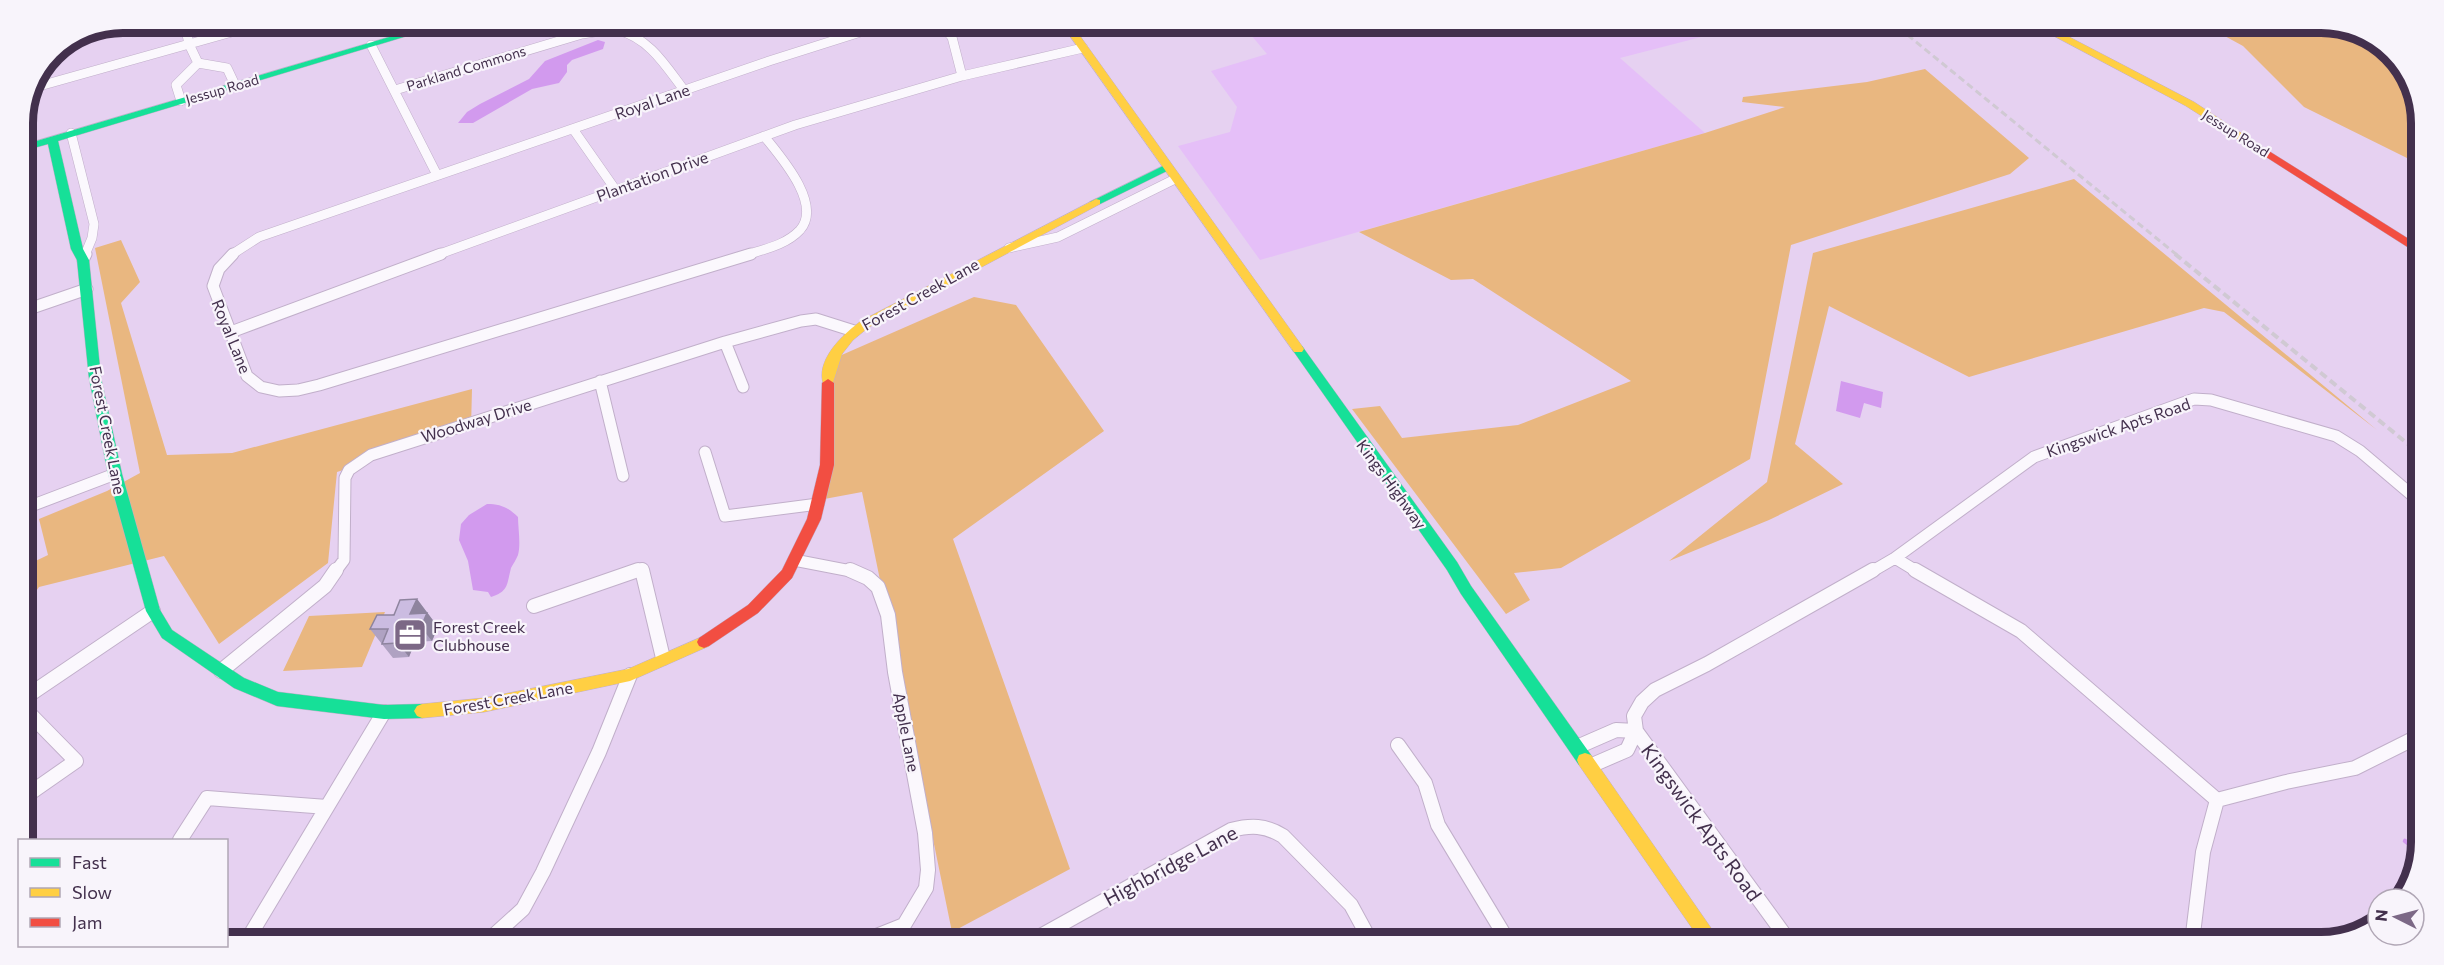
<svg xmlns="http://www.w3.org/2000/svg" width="2444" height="965" viewBox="0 0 2444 965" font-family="Commissioner,sans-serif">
<rect width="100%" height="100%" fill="#e6d1f1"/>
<!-- built -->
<path fill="#e5bff8" d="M1246 29H1732L1620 58 1705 133 1260 260 1178 146 1230 132 1237 107 1211 71 1267 54Z"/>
<!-- green -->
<path fill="#e9b780" d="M2210 28H2354L2401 62 2421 116V157L2409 159 2304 107 2243 46Z
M1925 69 2029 158 2010 174 1791 245 1750 459 1561 568 1514 573 1530 600 1506 614 1352 409 1380 406 1402 438 1518 425 1631 381 1473 279 1451 280 1359 232 1705 133 1785 107 1742 102 1743 97 1867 82Z
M2074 179 2377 430 2224 312 2204 308 1969 377 1829 306 1795 444 1843 484 1769 520 1669 561 1767 482 1813 253Z
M121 240 140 282 121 303 167 455 232 453 472 389 471 428 337 472 328 563 219 644 164 556 39 587 23 610V567L48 555 39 519 107 491 140 473 95 248Z
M974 297 1016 305 1104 431 953 539 1070 869 952 932 862 492 819 500 828 361Z
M385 612 362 667 283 671 309 616Z"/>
<!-- water -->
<path fill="#d29aee" d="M598 40 605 42 603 49 572 60 567 65V72L559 83 532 89 473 123H458L467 112 480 104 529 79 545 61Z
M1841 381 1883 392 1881 408 1864 403 1860 418 1836 411Z
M487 504C500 504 508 507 518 517 518 528 521 544 518 555 516 560 513 564 511 568 507 583 509 592 491 597L488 592 473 590 468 561 459 540 461 524 469 515Z"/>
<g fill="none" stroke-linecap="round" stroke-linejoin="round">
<!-- stream -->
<path stroke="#d29aee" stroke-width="4.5" d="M2405 841 2416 849"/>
<!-- street-far2 casing -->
<g stroke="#c1afca" stroke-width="10">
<path id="street-far2" d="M945 29 952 37 962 76
M186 30 189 44 198 63
M618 30C650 39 665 65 684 90
M371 45 437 175
M198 63 227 68 235 85
M36 87 239 30
M395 90 582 34 607 30
M181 101 176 85 198 63
M573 129 615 189
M71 133 94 224 92 238 85 255
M1009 248 1058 237 1175 179
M231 255 259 237 769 61 870 29
M437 255 795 125 962 76 1083 48
M746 255C765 249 786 245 800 230 823 204 780 156 764 136"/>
</g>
<!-- street-far1 casing -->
<g stroke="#c1afca" stroke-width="13">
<path id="street-far1" d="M233 254 219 269 213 286 247 376 261 387 279 391 298 390 319 385 751 254
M83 260 86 254
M23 311 87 289
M231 332 441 254
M725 342 743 387
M600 381 623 476
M705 452 725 516 818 504
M23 509 115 474
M1895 558 1918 572
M794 560 856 572
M335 572 344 560 345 478 349 470 371 455 725 342 801 321 816 319 854 331
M634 572 642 569 643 572
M1871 572 1895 558 2034 457 2194 399 2211 400 2336 436 2360 451 2419 501"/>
</g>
<!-- street casing -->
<g stroke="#c1afca" stroke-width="16">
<path id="street" d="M642 570 663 658
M850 570 868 578 878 587 888 615 895 672 925 833 928 870 926 888 904 925 869 939
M1915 570 2021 631 2217 800
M534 606 638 570
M221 671 325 586 336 570
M23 699 153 611
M23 707 76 761 23 798
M1398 745 1425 783 1438 825 1508 941
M1577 747 1616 730 1636 731 1627 750 1590 766
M180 840 207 798 327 807
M249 937 384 712
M491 938 523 909 543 872 599 752 630 675
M1035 939 1231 830C1251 825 1265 825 1283 836L1351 905 1370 940
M1789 941 1636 731 1634 716 1642 702 1655 690 1707 664 1873 570
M2192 942 2203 852 2217 800 2286 782 2355 768 2417 737"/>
</g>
<!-- fast casing -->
<g stroke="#c1afca" stroke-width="1">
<path id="fast" d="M413 30H427L58 141 83 249 89 260 101 378 122 474 160 610 172 630 244 678 278 692 384 705 422 704 427 706 430 711 427 716 422 718 384 719 277 706 234 688 162 638 146 611 108 474 89 378 77 260 71 249 48 144 23 151V145Z
M1167 164 1172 167 1171 169 1100 204H1092L1090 202Z
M1298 345 1302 346 1457 562 1471 586 1591 755 1593 760 1591 765 1585 767 1579 765 1461 594 1447 570 1294 352 1292 349 1294 346Z"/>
</g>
<!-- slow casing -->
<g stroke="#c1afca" stroke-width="1">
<path id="slow" d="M2039 28H2052L2194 102 2261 146 2260 148H2252L2186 106Z
M1065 29H1075L1302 346 1304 349 1302 352H1294Z
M1096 199 1100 200V204L869 327 853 340 842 354 832 386H824C814 361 843 334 861 321Z
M704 636 709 638 711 642 709 646 630 681 484 712 422 718 417 716 414 711 417 706 422 704 484 698 628 669Z
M1585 753 1591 755 1720 941H1701L1579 765 1577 760 1579 755Z"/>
</g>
<!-- jam casing -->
<g stroke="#c1afca" stroke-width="1">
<path id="jam" d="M2256 143 2420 246V255L2252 148V144Z
M828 379 834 383V465L821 519 792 578 758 613 709 646 704 648 699 646 697 642 699 638 748 605 782 570 807 519 820 465 822 383Z"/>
</g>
<!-- street-far2 -->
<use href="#street-far2" stroke="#fbf8fd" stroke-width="9"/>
<!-- street-far1 -->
<use href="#street-far1" stroke="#fbf8fd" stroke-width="11"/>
<!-- street -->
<use href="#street" stroke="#fbf8fd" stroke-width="14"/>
<!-- fast -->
<use href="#fast" fill="#16e098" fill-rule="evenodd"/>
<!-- slow -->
<use href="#slow" fill="#ffcf43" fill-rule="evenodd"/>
<!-- jam -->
<use href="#jam" fill="#f24e42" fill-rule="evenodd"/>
<!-- rail-far1 -->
<path stroke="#d0c9d3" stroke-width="3" stroke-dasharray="7 4" stroke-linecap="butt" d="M1899 28 2177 255"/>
<!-- rail -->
<path stroke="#d0c9d3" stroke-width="4" stroke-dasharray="8 4.5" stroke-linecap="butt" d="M2175 254 2419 453"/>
</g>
<!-- wall -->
<path fill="#afa2c2" d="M417 599 438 627 432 641 415 642 409 657 393 658 370 629Z"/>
<!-- shaded-wall -->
<path fill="#8e849e" d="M417 599 438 627 432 641 410 614Z
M404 628 415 642 409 657 398 643Z"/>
<!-- building -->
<path fill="#cbbce1" stroke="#8e849e" stroke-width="1.5" d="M417 599 410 614 427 613 421 627 404 628 398 643 382 644 388 629H370L377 615H394L400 600Z"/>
<!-- icons -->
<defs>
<g id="office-square" transform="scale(1.725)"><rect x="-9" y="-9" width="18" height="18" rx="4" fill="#7c6886" stroke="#f8f4fb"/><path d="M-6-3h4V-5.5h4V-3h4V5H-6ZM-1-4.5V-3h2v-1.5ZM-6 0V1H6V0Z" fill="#fff"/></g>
</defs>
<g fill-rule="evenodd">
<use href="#office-square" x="410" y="635"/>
</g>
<g text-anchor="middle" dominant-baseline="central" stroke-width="4.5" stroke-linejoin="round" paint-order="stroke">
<!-- far-street labels -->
<g font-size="14" fill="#43304d" stroke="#f8f4fb">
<text transform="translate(466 68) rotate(-17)">Parkland Commons</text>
<text transform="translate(222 89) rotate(-16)">Jessup Road</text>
<text transform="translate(2236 133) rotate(32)">Jessup Road</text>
</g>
<!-- street labels -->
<g font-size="16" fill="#43304d" stroke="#f8f4fb">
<text transform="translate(652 101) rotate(-19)">Royal Lane</text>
<text transform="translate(652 176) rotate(-20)">Plantation Drive</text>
<text transform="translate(920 294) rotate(-29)">Forest Creek Lane</text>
<text transform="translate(232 336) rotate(68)">Royal Lane</text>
<text transform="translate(476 420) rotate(-17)">Woodway Drive</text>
<text transform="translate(2118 427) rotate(-19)">Kingswick Apts Road</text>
<text transform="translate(108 430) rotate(79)">Forest Creek Lane</text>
<text transform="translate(1392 484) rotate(54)">Kings Highway</text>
<text transform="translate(508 698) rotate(-10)">Forest Creek Lane</text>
<text transform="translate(907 732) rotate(79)">Apple Lane</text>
</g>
<!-- poi labels -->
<g font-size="16" fill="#43304d" stroke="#f8f4fb" text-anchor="start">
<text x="433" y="626">Forest Creek<tspan x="433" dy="18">Clubhouse</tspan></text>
</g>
<!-- near-street labels -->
<g font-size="20" fill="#43304d" stroke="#f8f4fb">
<text transform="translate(1702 822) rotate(54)">Kingswick Apts Road</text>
<text transform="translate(1170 865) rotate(-28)">Highbridge Lane</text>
</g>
</g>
<!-- crop -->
<path d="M0 0H2444V965H0ZM123 33H2321A90 90 0 0 1 2411 123V842A90 90 0 0 1 2321 932H123A90 90 0 0 1 33 842V123A90 90 0 0 1 123 33Z" fill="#f8f4fb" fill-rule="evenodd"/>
<path fill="none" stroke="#43304d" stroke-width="8" d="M123 33H2321A90 90 0 0 1 2411 123V842A90 90 0 0 1 2321 932H123A90 90 0 0 1 33 842V123A90 90 0 0 1 123 33Z"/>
<!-- legend -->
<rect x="18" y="839" width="210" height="108" fill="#f8f4fb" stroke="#b0a6b5" stroke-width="1.5"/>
<rect x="30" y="858" width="30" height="9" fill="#16e098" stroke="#b0a6b5" stroke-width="1.5"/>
<text x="72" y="869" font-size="18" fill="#43304d">Fast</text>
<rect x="30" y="888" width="30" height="9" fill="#ffcf43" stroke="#b0a6b5" stroke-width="1.5"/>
<text x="72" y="899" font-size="18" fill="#43304d">Slow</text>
<rect x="30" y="918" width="30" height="9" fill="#f24e42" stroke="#b0a6b5" stroke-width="1.5"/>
<text x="72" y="929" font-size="18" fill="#43304d">Jam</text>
<!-- north arrow -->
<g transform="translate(2396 917) rotate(276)"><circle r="28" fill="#f8f4fb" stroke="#b0a6b5" stroke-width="1.5"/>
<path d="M0-4.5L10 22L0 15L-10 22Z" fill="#7c6886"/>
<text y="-9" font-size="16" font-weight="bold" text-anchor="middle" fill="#43304d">N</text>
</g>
</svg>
